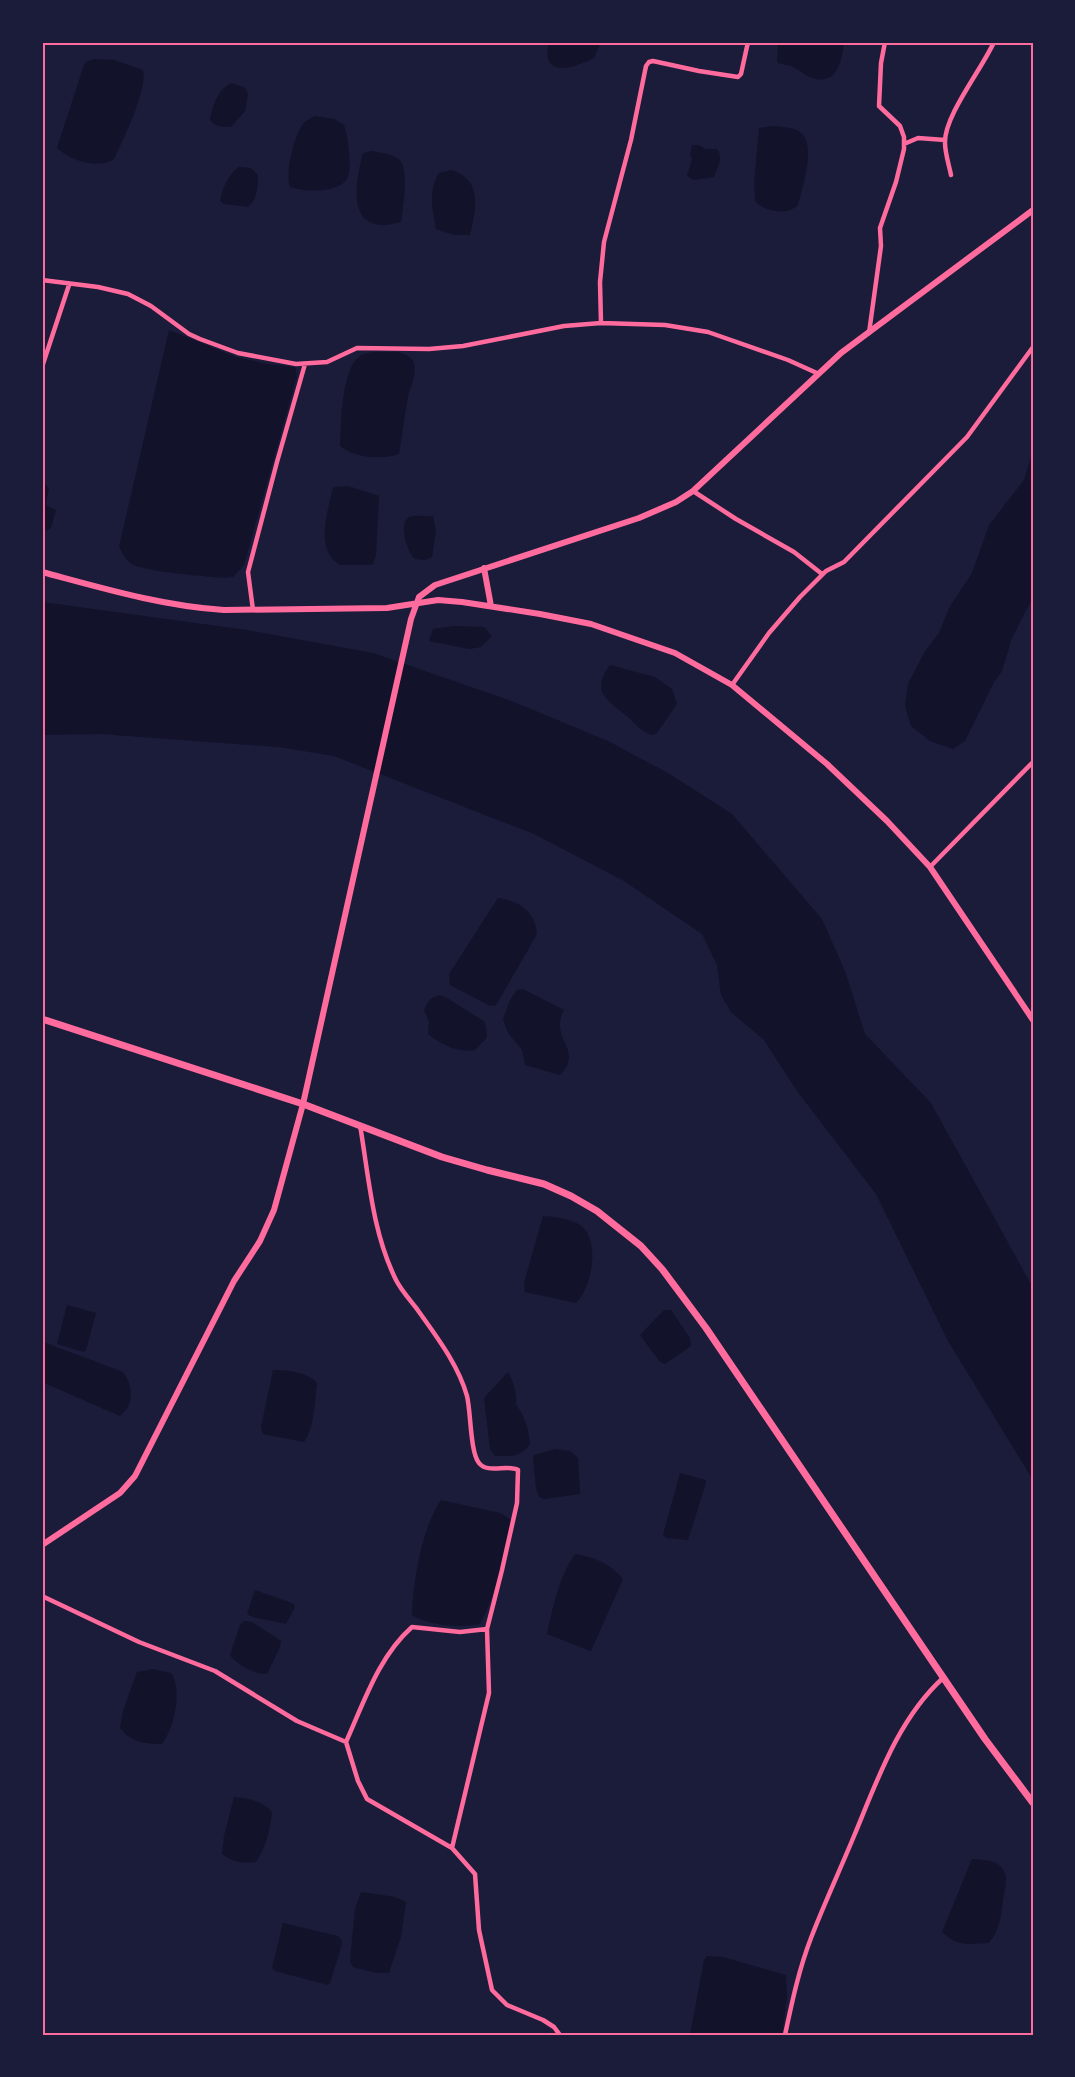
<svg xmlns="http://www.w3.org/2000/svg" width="1075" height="2077" viewBox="0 0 1075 2077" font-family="'DejaVu Sans',sans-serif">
<rect width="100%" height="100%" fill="#1b1b3a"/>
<!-- water -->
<path fill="#12122b" d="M549 42H601L594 58C583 63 558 76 549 61 546 56 548 48 549 42Z
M778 42H844C842 58 839 83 816 79 807 78 799 69 791 66 785 64 782 65 777 62Z
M94 59 114 60 143 70C148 89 123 140 114 159 98 170 70 160 57 148L84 65 86 62Z
M232 83 245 88 248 94 245 111 231 127C223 127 215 127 210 120 212 107 218 88 232 83Z
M315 116 334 119 344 125C348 136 352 167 348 177 340 194 304 192 290 187 285 173 294 131 306 121 309 119 312 118 315 116Z
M773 126C781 127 793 127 800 132 817 143 802 190 798 205 786 216 765 212 755 201L754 183 759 128Z
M692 145H699L705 149H717C724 159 717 167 714 177L694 180 687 176 692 159 690 155Z
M372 151C381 153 393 154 400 160 409 170 403 209 401 222 394 223 388 226 382 225 346 224 357 176 363 153Z
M239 167 251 168 258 175C258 186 257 200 248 207L224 204 220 201C222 189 229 173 239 167Z
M451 170C483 179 476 209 470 235H454L436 229C432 208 428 191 439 173Z
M169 330 236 357 268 364 295 367 297 376 244 565 233 577 224 578C205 576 143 572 130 563 125 559 122 552 119 547Z
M397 352C403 353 409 355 413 361 419 373 408 390 407 402 404 420 402 436 399 454 381 460 355 458 340 446 341 425 341 369 360 356 369 350 386 353 397 352Z
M1033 450V597L1012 638 1002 671 994 682 965 741 953 749 930 741 911 726 905 706 908 684 925 651 939 633 950 606 972 573 989 525 1024 480Z
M42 482 49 488 46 502 47 506 56 510 51 528 42 532Z
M348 486 379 496 376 555 373 564 370 565H339C336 562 331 558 329 554 319 535 329 507 333 487Z
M433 516 436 531 432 557 425 560 415 559C408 553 398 525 408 518 414 514 425 517 433 516Z
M42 602 247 630 373 653 514 702 608 741 668 773 732 814 822 919 845 971 865 1034 931 1103 1033 1288V1480L948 1341 876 1194 797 1091 764 1040 731 1012 721 995 717 965 702 934 624 881 534 834 334 756 278 747 101 734 42 735Z
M454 626 484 627 492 636 481 647 469 649 429 641 433 629Z
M610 665 655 677 672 689 677 704 657 733 652 735C642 732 636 725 629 718 609 700 589 694 610 665Z
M498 898C519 901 535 911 537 934L498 1002 496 1005 490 1006 450 985 449 974Z
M523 989 564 1010C548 1039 585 1050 560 1075L525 1065 522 1050 508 1033 503 1019 510 1000 517 990Z
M439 995 447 998 485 1022C489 1042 487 1036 475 1050 457 1053 441 1044 428 1034L429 1022 424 1010 430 999Z
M543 1216C554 1217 569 1218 580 1225 601 1239 592 1288 576 1303L525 1292 524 1283Z
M67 1305 96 1313 86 1350 84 1352 57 1344Z
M664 1310H671L690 1338 691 1346 665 1364 660 1362 640 1335Z
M43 1342 123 1372C133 1386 135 1404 120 1416L42 1382Z
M273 1370C287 1370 308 1372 317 1383 315 1399 314 1430 304 1442L263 1434 261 1427Z
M508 1372C514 1384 517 1392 516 1405 526 1417 528 1429 530 1444 520 1458 512 1456 495 1456L490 1449 484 1398Z
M556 1449 570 1451 578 1458 580 1494 544 1499 539 1497 536 1488 533 1458 534 1455Z
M680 1473 706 1480V1483L688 1540 667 1538 663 1535Z
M441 1500 500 1513 511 1520C504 1555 497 1593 480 1624 459 1628 431 1626 412 1615 413 1581 422 1528 441 1500Z
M575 1554C594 1557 611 1564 623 1579L591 1651 547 1634C553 1607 559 1577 575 1554Z
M255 1590 294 1604 295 1607 286 1624 253 1617 247 1614Z
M244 1621 252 1622 281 1641 280 1647 267 1674C256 1675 237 1665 230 1655L240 1625Z
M153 1669 171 1673C183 1691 174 1728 162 1744 145 1744 131 1742 120 1728L123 1711 137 1672Z
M234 1797C248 1798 262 1801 272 1812 270 1830 266 1847 256 1862 242 1864 233 1862 222 1854L224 1836Z
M972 1859C982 1860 995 1859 1002 1868 1010 1878 1004 1889 1003 1900 1001 1916 1000 1929 989 1943 967 1944 958 1947 942 1932Z
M361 1892 395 1897 406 1902 401 1937 389 1973H376L353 1967 350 1961 355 1909Z
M283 1923 338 1936 342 1941V1944L330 1983 328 1985 275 1971 272 1968Z
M707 1956 723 1957 786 1975 787 1998 782 2035H690L704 1960Z"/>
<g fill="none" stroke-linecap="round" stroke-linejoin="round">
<!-- minor -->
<path stroke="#ff6b9d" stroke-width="4.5" d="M904 144 918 138 945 140
M951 175C949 165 945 153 945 143 944 116 982 69 994 42
M42 280 98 287 128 294 151 306 189 334 200 339 238 353 296 364 327 362 357 348 429 349 463 346 564 326 601 323 665 325 708 332 788 360 819 374
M601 323 600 282 604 242 631 140 646 66 649 62 653 61 699 71 738 77 741 74 748 42
M869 333 881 246 880 228 896 182 904 149V137L900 126 879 106 881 63 885 42
M42 367 69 285
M693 491 736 519 794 552 822 574
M253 610 248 572 277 462 305 364
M732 685 769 633 800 597 826 571 844 562 967 437 1033 347
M930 867 1033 762
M360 1125C369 1178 372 1231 396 1280 401 1290 410 1300 417 1309 436 1336 458 1364 467 1396 471 1412 470 1452 479 1463 487 1474 508 1464 518 1470L517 1503 502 1570 487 1629 489 1693 452 1848
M42 1596 139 1642 215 1671 297 1721 346 1742
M346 1742 358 1781 367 1799 452 1848 475 1874 479 1930 492 1990 507 2005 543 2020 554 2027 560 2035
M346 1742C364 1702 379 1656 412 1627L460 1632 487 1629
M785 2035C792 2002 799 1969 811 1938 824 1904 840 1870 854 1836 877 1781 898 1719 943 1678"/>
<!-- tertiary -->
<path stroke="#ff6b9d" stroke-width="6" d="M484 568 491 606
M42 572C102 588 162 606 224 610L387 608 438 600 462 602 540 614 591 624 675 653 732 685 827 764 887 821 930 867 1033 1020
M42 1545 120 1493 135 1476 234 1281 260 1241 274 1210 303 1104 411 619 419 597 435 585 639 518 676 502 693 491 841 353 1033 210"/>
<!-- secondary -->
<path stroke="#ff6b9d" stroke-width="7" d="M42 1019 303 1104 442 1157 487 1170 544 1184 571 1196 597 1211 641 1246 662 1269 706 1328 985 1739 1033 1803"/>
</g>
<!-- border -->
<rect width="1075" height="2077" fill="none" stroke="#1b1b3a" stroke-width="87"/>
<rect x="44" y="44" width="988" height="1990" fill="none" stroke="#ff6b9d" stroke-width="2"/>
</svg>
